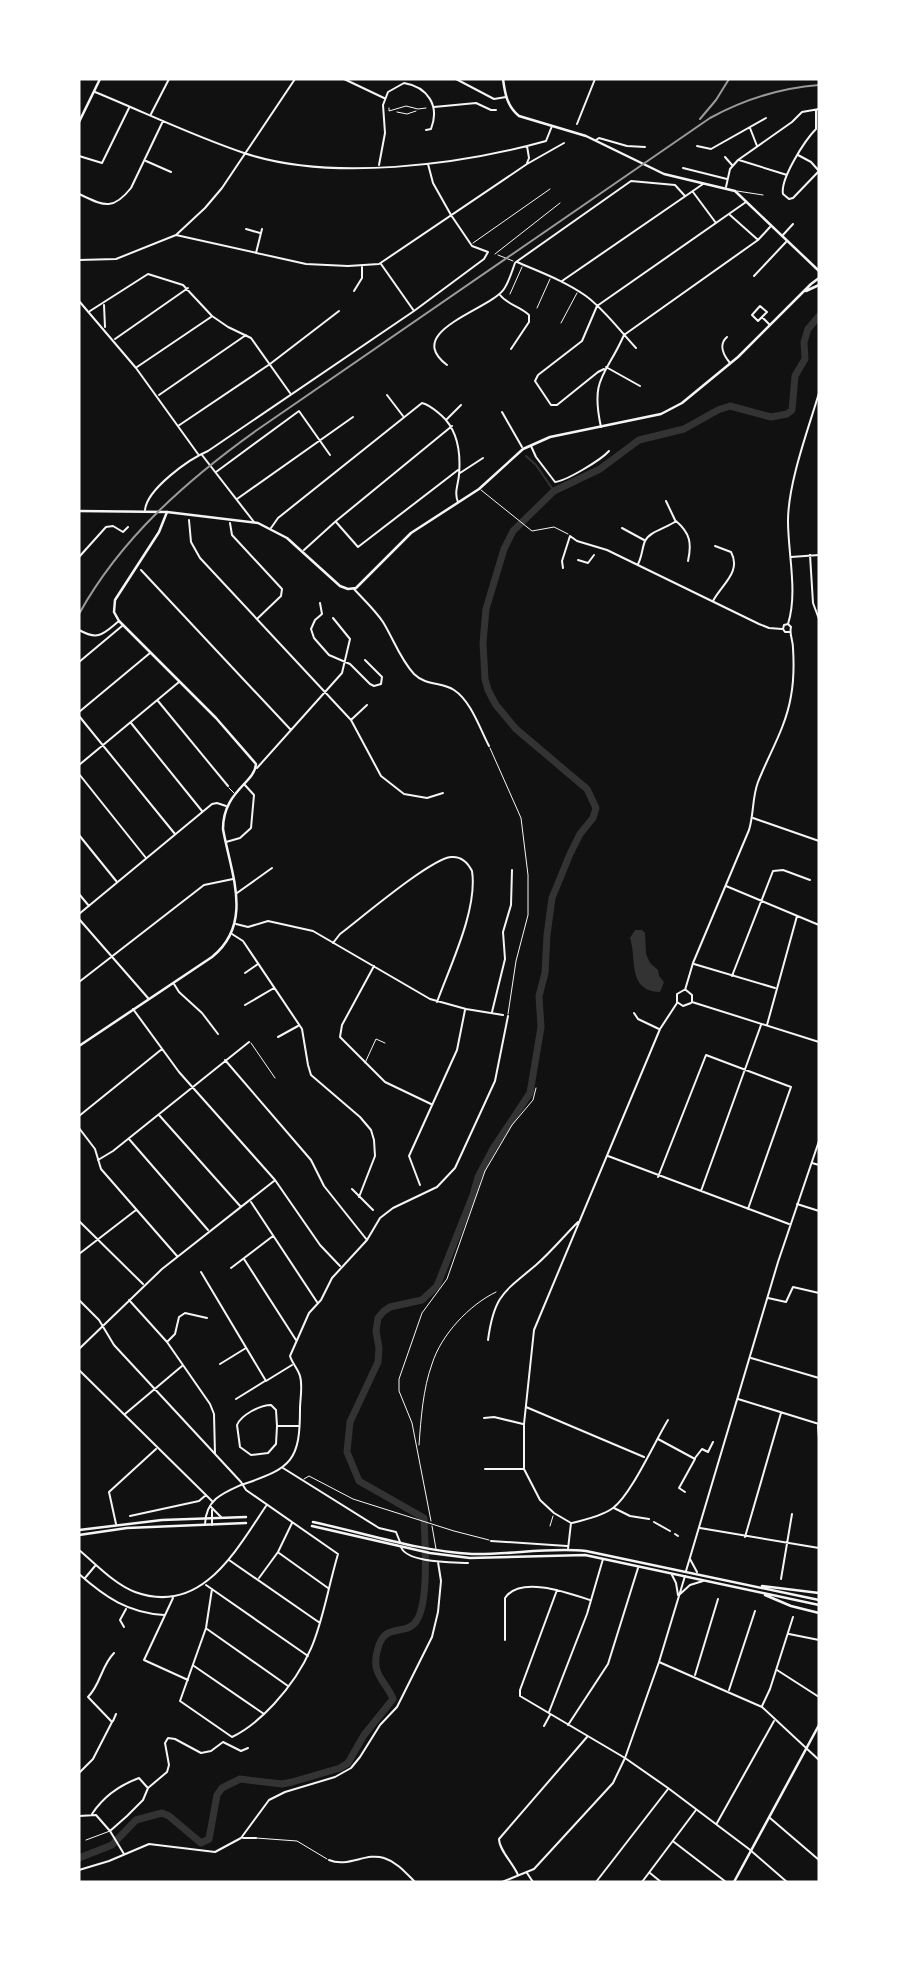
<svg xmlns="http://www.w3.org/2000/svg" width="898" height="1961" viewBox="0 0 898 1961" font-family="'Space Grotesk',sans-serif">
<rect width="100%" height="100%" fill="#111"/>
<!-- water -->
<path fill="#333" d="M635 930H642L645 933 646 954 650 963 658 970 659 976 664 982 660 992C627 991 637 959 630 938Z"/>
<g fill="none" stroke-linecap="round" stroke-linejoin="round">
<!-- stream -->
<path stroke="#333" stroke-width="2" d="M526 456 536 465 554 491"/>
<!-- river -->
<path stroke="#333" stroke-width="7" d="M79 1858 112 1845 136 1820 162 1813 169 1816 201 1843 209 1839 217 1795 222 1788 240 1779 282 1784 292 1782 340 1768 348 1763 364 1735 393 1699C389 1687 377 1678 376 1666 375 1659 377 1651 379 1645 387 1622 407 1637 417 1620 429 1601 425 1542 424 1518L359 1481 347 1452 350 1422 378 1362 379 1348 376 1331 378 1318 384 1311 390 1307 422 1300 437 1286 473 1195 478 1177 494 1147 530 1093 541 1027 539 996 545 973 547 935 552 898 570 854 580 834 593 818 596 808 587 789 516 729 496 705 488 690 485 679 483 643 486 609 504 549 513 531 554 491 600 469 639 440 684 429 718 410 730 406 771 417 787 414 792 410 795 376 805 359 804 342 808 329 819 316"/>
<!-- service -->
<path stroke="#f5f5f5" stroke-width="1" d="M737 191 763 195
M473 243 550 189
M251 1043 275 1078
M365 1063 376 1039 385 1043
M431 1521 412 1423 399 1391V1379L422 1313 447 1279 485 1171 512 1125 533 1100 536 1088
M432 1526 436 1549
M550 1526 553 1516
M86 1840 110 1831"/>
<!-- pedestrian -->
<path stroke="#f5f5f5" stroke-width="1" d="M389 108V111L406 106 418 109 426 108
M397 112 407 114 416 111
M495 254 560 203
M498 255 513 261
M510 294 522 267
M537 308 550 279
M561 323 577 293
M481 490 532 531 554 527 568 534
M490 748 521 818 528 875V915L516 961 508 1014
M229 788 234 793
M419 1445C421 1418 423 1389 432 1364 441 1335 469 1305 496 1292
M304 1479 309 1476 353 1499 454 1531 489 1540
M256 1838 297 1841 327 1859"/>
<!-- minor -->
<path stroke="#f5f5f5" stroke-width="2" d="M344 79 384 98
M456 79 494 99 506 97
M95 92C144 112 193 136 244 153 330 182 460 165 546 141L552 126
M434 107 476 103 491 110H496
M151 114 169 79
M577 124 595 79
M750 128 757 146
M596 140 599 138 627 146 645 147
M527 146 529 158 527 163
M697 146 711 149 766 118
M798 155 811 162 819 171 793 198 789 199 783 194C780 179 805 140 816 129V110
M79 156 102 163 129 108
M725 157 732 165
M739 160 787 175
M146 161 171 172
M379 165 385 133 383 105 388 92 404 83C428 87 440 106 431 129L426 130
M683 168 727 179
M726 187 730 169 738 160 792 122 802 112 819 109
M693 192 716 223
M79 194C103 205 112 212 131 188L163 121
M730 215 757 239
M246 229 260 233
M176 235 306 264 348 266 379 264 527 164 564 143
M782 236 793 224
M256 253 262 229
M79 260 116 259 176 235 205 208 222 188 295 79
M516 262 631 181 675 185 685 196
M517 262C540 272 565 281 586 296 606 311 619 330 636 348
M381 264 414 311
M754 276 786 242
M562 281 703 184
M354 291 362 278V267
M500 295C508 305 519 306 529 315V322L511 349
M79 301 136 368 198 454
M104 305 105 327
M760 306 767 312 758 321 752 315Z
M90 311 148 274 183 285 212 316 228 327 251 338 290 393
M762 317 770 325
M727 337C718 345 724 356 730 363
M115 339 188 288
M447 365C402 331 490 310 504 289 509 282 512 271 515 263
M137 367 211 317
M606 367 640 386
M604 369 598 372 557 405H551L535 381 538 375 582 341 597 306 746 202
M159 395 246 335
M387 395 403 416
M502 412 522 447
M447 419 461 405
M178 426 270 364 339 311
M601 427C590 377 606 376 624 335L758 240 770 227
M531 446 536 457 555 482C566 481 601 460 609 451
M202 455 254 522
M216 472 299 411 330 455
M460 473 483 458
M237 499 353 417
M666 501 675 520
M145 510C147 489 189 459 208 451L414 311 484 259 488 252 472 246 451 215 433 183 428 164
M189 520 191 542 200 558 351 720 381 776 404 794 427 798 443 793
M336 522 358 547 458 470
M230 523 232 535 282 589 281 596 258 618
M271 528 278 518 422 403C430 405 435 410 441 415 458 430 461 452 459 475 458 485 454 493 458 502
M622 528 644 540
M304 550 336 521 452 426
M810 555 813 603 819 619
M79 557 106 527 113 526 123 532 128 527
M791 557 819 555
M578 560 588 563 594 555
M638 564C642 557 642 548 645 541 650 531 667 528 676 521 690 533 692 543 688 561
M563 568 562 561 570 536 577 541 607 550 759 624 769 628 782 629
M141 570 291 730
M354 589C364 600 375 610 383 622 394 640 400 659 414 674 426 686 442 682 454 690 471 701 480 729 489 746
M713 601C721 585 742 572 731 552L715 546
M320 603 322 614 315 620 311 629 314 638 329 655 350 664 370 684 374 686 381 684 382 677 365 660
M79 630C99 641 103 634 119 621
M79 662 122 626
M158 701 228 786
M79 712 150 653
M79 716 175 834
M352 719 367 705
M131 723 202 811
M79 765 179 682
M257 768 342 673 350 639 333 618
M79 774 146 858
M753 818 819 841
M79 835 117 882
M226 842 240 838 251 828 254 795 244 784
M726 886 819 925
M237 893 272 868
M79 894 89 906
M79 914 212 804 217 803 226 806
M79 919 148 998
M236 924 248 927 268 921 313 931 430 999 466 1009 503 1015
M232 934 243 941 302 1029 308 1065 311 1075 360 1117 371 1130 374 1140 375 1156 359 1197
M333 943 340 934C360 919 430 859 451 857 461 856 468 863 472 871 478 909 450 966 437 1002
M694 964 775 988
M374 966 342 1025 340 1037 385 1082 431 1104
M245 973 258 964
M732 976 773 871 783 870 810 880
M79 982 204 885 233 879
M174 984 179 992 202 1013 218 1034
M245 1005 274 988
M133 1009 179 1072 275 1180 320 1245 340 1266
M492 1012 505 959 503 932 511 905 512 870
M634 1013 638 1019 659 1029
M767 1025 797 916
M278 1037 298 1026
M225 1060 311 1160 324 1186 367 1240
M159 1115 241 1207
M79 1116 162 1049
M79 1128 95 1149 101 1169 177 1256
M129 1139 208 1230
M608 1156 789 1224
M98 1160 113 1151 249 1042
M812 1163 819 1165
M658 1177 706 1055 791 1087 748 1209
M420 1185 409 1156 457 1050 465 1010
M352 1189 373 1210
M701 1191 761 1025
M251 1202 317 1302
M797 1204 819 1211
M79 1221 143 1284
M79 1254 136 1210
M244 1259 296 1340
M231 1268 273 1236
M201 1272 266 1381 292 1365
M768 1298 786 1302 793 1287 819 1293
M79 1300 99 1320 114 1345 241 1482 246 1490 338 1554C320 1616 321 1653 274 1704 261 1718 249 1729 232 1737L180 1701 206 1628 212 1589
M129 1300 167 1342 210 1404 214 1414 215 1454
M488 1340C494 1295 504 1292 536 1265 551 1252 564 1236 578 1222
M167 1342 175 1334 179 1317 185 1313 207 1318
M79 1349 162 1269 274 1181
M751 1358 819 1378
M220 1364 246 1348
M79 1370 212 1501
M236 1399 265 1381
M738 1399 819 1424
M526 1407 644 1457
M125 1414 182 1366
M484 1418 494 1417 523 1424
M277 1426 276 1410 271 1405C260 1405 241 1415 237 1425L240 1447 251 1455 268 1453 276 1444 277 1426H299
M818 1426 819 1438
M658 1439 695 1459 679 1488 685 1492
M695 1458 702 1449 708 1452 713 1442
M283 1468 379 1528 396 1532 400 1542
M485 1469H523
M244 1484C292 1468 300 1460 300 1409 300 1399 303 1386 300 1376 298 1369 292 1363 290 1356L309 1313 321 1300 332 1278 367 1240 380 1218 393 1208 437 1187 455 1168 495 1081 508 1016
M614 1508 630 1516 649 1519
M130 1516 199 1501 206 1495
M654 1522 670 1531
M572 1523C585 1520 602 1516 613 1508 631 1495 655 1441 668 1420
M116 1524 109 1492 156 1449
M700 1528 819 1548
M675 1534 678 1536
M745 1537 781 1413
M491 1541 567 1546
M401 1547C407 1563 452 1562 468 1563
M568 1549 571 1523 554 1513 540 1500 524 1469V1424L534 1330 660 1029 677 1003
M79 1550C96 1564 114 1584 135 1592 201 1616 235 1552 266 1506
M279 1553 328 1588
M229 1560 320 1623
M79 1574C105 1597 128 1613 164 1615
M85 1578 95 1566
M259 1578 278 1552 292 1523
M781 1579 792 1514
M206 1585 308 1656
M557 1590 520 1690V1696L625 1758 668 1788 749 1849 787 1882
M173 1598 144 1660 188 1680
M124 1627 120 1620 126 1609
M207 1629 288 1686
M789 1634 819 1640
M505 1640V1598C520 1575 569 1593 590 1600
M659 1662 762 1707 819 1760
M194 1666 264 1714
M777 1670 819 1697
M695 1675 718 1599
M729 1690 755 1611
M762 1706 770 1689 793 1617
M549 1712 587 1614 603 1559
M113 1721 116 1714
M568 1725 608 1664 638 1568
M544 1726 550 1715
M79 1773 93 1759 112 1722 88 1697C101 1684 101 1666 114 1653
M92 1814C103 1797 120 1785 139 1778L147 1787
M79 1816 96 1815 110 1831 124 1854
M770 1818 819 1860
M717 1823 774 1721
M110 1831 127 1816 143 1800 148 1788 167 1772 169 1765 165 1743 168 1738 175 1739 201 1753 211 1751 223 1742 241 1751 248 1748
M243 1838H256
M674 1842 726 1882
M329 1860C348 1868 366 1852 384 1858 397 1862 406 1873 415 1882
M79 1870 109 1861 149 1844 215 1852 241 1838 269 1800 285 1792 335 1777 351 1768 360 1757 380 1725 397 1707 432 1637 438 1612 441 1581 438 1562
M527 1873 533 1882
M650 1873 661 1882
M518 1875C513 1863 499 1850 499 1839L587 1737
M596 1882 668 1789
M642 1882 696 1810"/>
<!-- tertiary -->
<path stroke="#f5f5f5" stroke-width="2" d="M789 632H785L783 629 784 625 788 624C798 592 788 554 788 521 788 483 808 430 819 393
M684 990 677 994V1002L683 1006 691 1003
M685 990 693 963 749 830C754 814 752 798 758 782 769 754 786 727 791 696 794 680 794 664 793 648 793 640 789 634 791 627L788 624
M686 990 692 995V1002
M692 1002 819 1042
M210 1506 221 1517
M212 1510V1525
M205 1524C206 1499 223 1493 243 1484
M690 1559 697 1572
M686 1571 778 1262 819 1141
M672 1575 676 1583 678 1595
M679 1595 690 1585 703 1581
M502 1882 534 1869 613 1783 625 1758 659 1662 685 1576"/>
<!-- secondary -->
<path stroke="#f5f5f5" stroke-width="2.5" d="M79 122 100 79
M79 1046 212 957C254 923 231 874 223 829 223 791 255 783 256 764L216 718 119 621 114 612 115 600 159 532 167 512"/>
<!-- primary -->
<path stroke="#f5f5f5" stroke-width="2.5" d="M503 79C505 94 507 106 519 116L586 136 664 174 735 191 819 271
M806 291 819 285
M79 511 167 512 258 523 287 538 340 586 348 589 356 588 411 533 479 489 523 449 550 437 661 414 682 403 738 357 811 284 819 278
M734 1882 819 1725"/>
<!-- trunk -->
<path stroke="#f5f5f5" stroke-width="2.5" d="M313 1522C365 1533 418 1551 472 1554 510 1555 548 1547 586 1551L819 1600
M312 1526 430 1553 470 1558 585 1555 819 1605
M79 1530 162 1520 246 1517
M79 1535 127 1528 246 1523
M762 1586 819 1593
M765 1595 791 1606 819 1613"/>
<!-- tram -->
<path stroke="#9a9a9a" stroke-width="2" d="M700 119 716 100 729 79
M79 614C121 538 187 480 257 430L710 118C745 99 780 88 819 85"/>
</g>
<!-- border -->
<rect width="898" height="1961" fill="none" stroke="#ffffff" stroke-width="161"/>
</svg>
